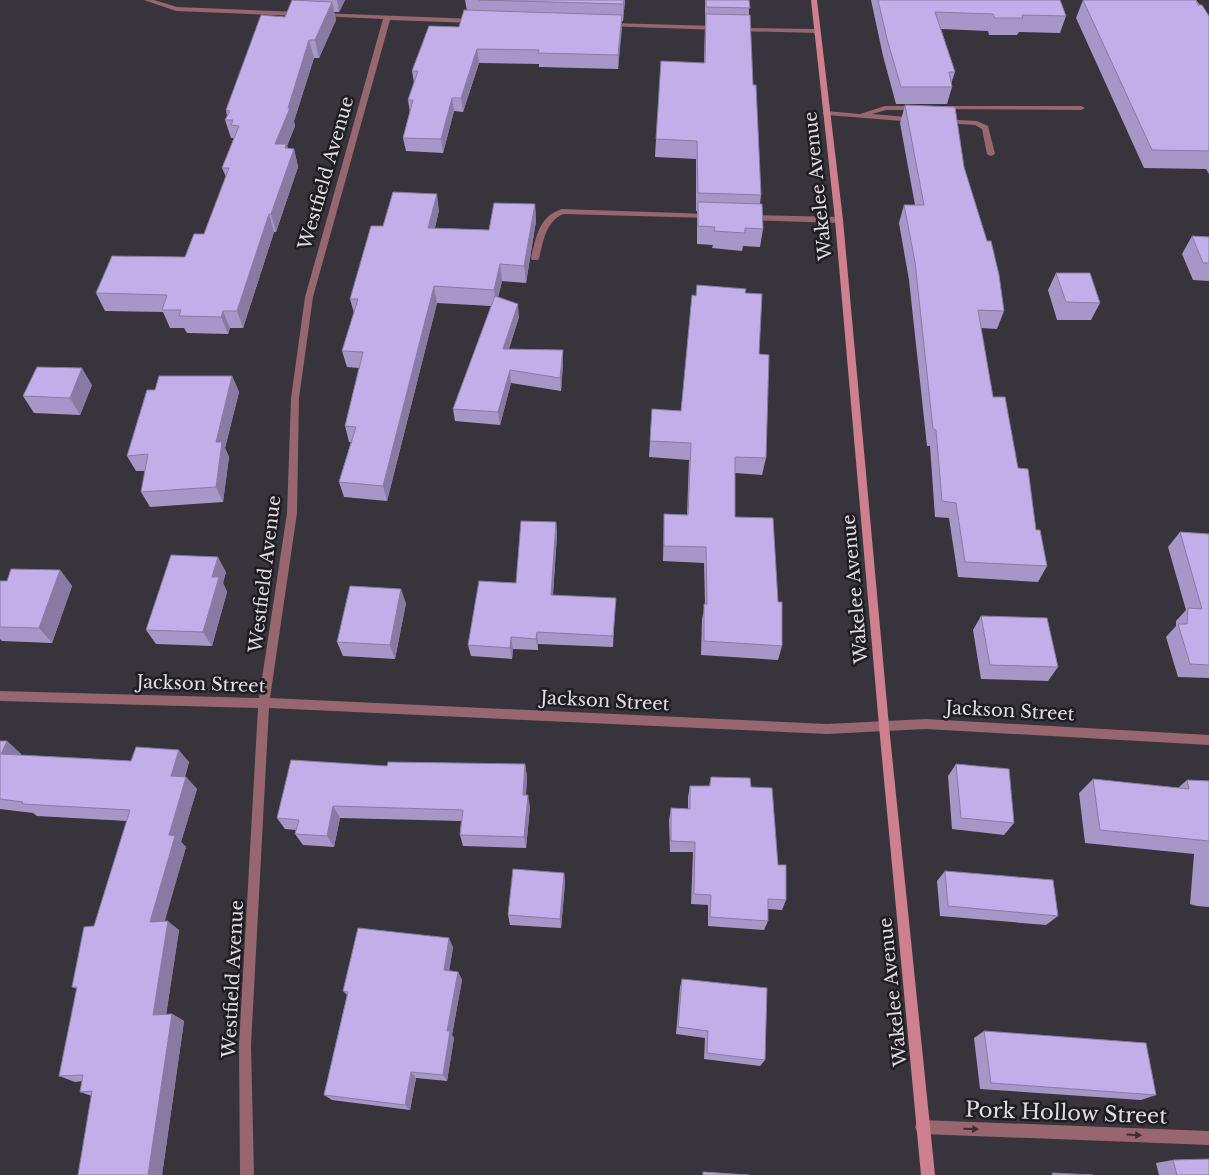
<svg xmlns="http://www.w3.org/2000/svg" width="1209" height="1175" viewBox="0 0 1209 1175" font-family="'Libre Baskerville',serif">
<rect width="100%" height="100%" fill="#37343c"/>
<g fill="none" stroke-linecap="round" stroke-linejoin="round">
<!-- service -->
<path fill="#98666f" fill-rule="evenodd" d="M885 106H918L922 108 918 110H886L872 114 918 118 919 120 915 122 826 115 822 113 826 111 860 114Z
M942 106H1081L1085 108 1081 110 940 109 938 108Z
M941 119 977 121 988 126 995 154 991 156 987 154 982 129 975 125 944 123H941Z
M562 209 710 214 714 216 710 218 563 214C545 223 544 240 539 258L538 260H532L531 258C536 237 539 216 562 209Z
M750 215 839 217 843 220 839 223 747 220V216Z"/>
<!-- minor -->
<path fill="#98666f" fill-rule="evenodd" d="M144 0H154L177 7 299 12 302 14 299 16 176 11Z
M321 13 474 19 477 21 474 23 390 20 313 297 299 398 297 513 270 698 827 724 926 719 1209 735V745L926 729 827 734 269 708 251 1045 254 1175H240L239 1045 258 708 0 701V691L259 698 287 513 291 398 305 297 383 19 319 16V14Z
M609 23 717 26 720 28 717 30 607 26V24Z
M737 28 817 29 820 31 817 33 739 31 737 30Z
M922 1120 1209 1131V1145L922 1134 917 1132 915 1127 917 1122Z"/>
<!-- secondary -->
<path fill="#ce808f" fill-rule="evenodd" d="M811 0H817L843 220 889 726 935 1175H921L879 726 835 220Z"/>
</g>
<!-- wall -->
<path fill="#a796c8" d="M297 0H345L339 12H334L336 20 319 58H314L294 121 295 126 287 146 288 148 294 149 298 167 276 232H274L243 328H230L228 334 187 333 184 328H170L163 312 105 311 96 293 185 257 204 234 226 177 222 168 234 138H231L225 120 227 116 226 110 285 17Z
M465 0H625L623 21H622L618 69 539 67V64L479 63 463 112 454 111 443 153 406 151 403 138 410 113 408 100 414 83 412 71 459 27 467 11Z
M705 0H749V15L753 85 761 195 760 204 763 229 760 247 743 246 742 251 712 248 713 245 697 244V211H696V159L655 157 656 139 704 63 705 24Z
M871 0H1060L1066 16 1060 33 1019 32 1017 35H989L988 31 941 29 955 72 951 84 952 87 947 104H896L883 56Z
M1083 0H1196L1209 16V174L1206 169 1144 168 1076 18Z
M905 105 964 167 1004 311 997 329 981 328 993 397 1018 468 1047 566 1038 582 958 577 949 518 935 517 930 446H927L909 280 899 223 904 205H915L900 123Z
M535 204 536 221 526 283 502 281 498 297 519 317 509 349 563 363 561 391 511 383 500 425 455 421 453 409 491 306 437 303 387 501 344 497 339 482 351 442H349L345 426 359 368 347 367 342 351 354 313 350 299 383 226 439 210 435 228 489 230Z
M1192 236 1209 237V281L1193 280 1182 254Z
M1056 273 1100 303 1091 320H1057L1048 290Z
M745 293 759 354 766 458 762 475 735 473V517L778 602 782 646 778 660 701 655 702 619 705 604 704 563 663 561 664 514 687 515 689 460 649 457 652 409 681 411 696 296Z
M232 376 239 392 225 448 229 457 223 502 150 507 141 492 145 471H136L127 456 155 390Z
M92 385 80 415 34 413 23 396Z
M556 522 557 534 553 595 615 609 613 647 538 644V650L513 649 512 659 471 656 468 645 516 583Z
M1180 532 1209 534V678L1178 677 1166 637 1176 626V621L1186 610 1168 547Z
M60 570 72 586 52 643 2 641 0 639V581H7Z
M226 572 223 583 227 592 212 646 156 644 146 630Z
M406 603 395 659 343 656 337 642Z
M981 616 1058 667 1048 681 981 679 973 630Z
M0 741H7L21 754V755L131 761 189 762 185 777H186L197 789 181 842 186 847 164 921 179 930 166 1015 172 1014 184 1021 162 1175H78L92 1096 80 1092 82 1081 75 1082 59 1076 77 989 72 987 94 926 127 821 37 816 33 813 0 809Z
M525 764 527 777 526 795 530 807 526 848 463 846 460 835 461 821 340 818 334 847 303 845 295 834 296 830 285 829 277 818 387 766Z
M956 764 1014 823 1004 835 952 829 948 776Z
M711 777 751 787 778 865 786 900 782 910 768 909V921L764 930 708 926V905L691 904 693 852H670L669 820 671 808 688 809V797L690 786H709Z
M1093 779 1178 788 1187 780 1209 781V907L1197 906 1190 904 1194 854 1085 843 1079 793Z
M945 871 1058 916 1046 925 940 916 937 881Z
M564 873 565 883 561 928 510 925 508 915Z
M453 947 449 971 458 972 462 980 452 1035 454 1038 447 1081 416 1078 410 1110 332 1100 324 1095 347 995 343 991Z
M682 979 765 1060 760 1066 704 1059 705 1038 676 1034 680 987Z
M984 1031 1156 1095 1141 1100 980 1089 974 1038Z
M1173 1160 1209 1175H1159L1156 1163Z"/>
<!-- shaded-wall -->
<path fill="#887aa3" d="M337 0H345L339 12Z
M624 0H625L623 21V4Z
M332 2 336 20 319 58 315 40Z
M622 15V29L618 69V55Z
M309 40 314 58 294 121 295 126 287 146 290 158 294 149 298 167 276 232 271 214 275 144 288 108Z
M477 49 479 63 463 112 461 98Z
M452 98 454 111 443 153 441 139Z
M437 194 439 210 431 244 428 228Z
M535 204 536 221 526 283 524 266Z
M269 214 274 232 243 328 237 311Z
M500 264 502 281 496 307 494 290Z
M434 286 437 303 387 501 383 486Z
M518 304 519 317 504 362 503 349Z
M223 311 230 328 228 334 221 317Z
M563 350V363L561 391 560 378Z
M82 368 92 385 80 415 70 398Z
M510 370 511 383 500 425 498 412Z
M232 376 239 392 225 448 229 457 223 502 216 487V442Z
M556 522 557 534 552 607 551 595Z
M218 557 226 572 223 583 227 592 212 646 203 632 212 577Z
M60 570 72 586 52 643 39 628Z
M401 589 406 603 395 659 390 645Z
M537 632 538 644V650L536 639Z
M511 637 513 649 512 659 510 648Z
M7 741 21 754 16 767 1 754Z
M179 750 189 762 181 788 171 776Z
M525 764 527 777 525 806 523 795Z
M186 777 197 789 181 842 186 847 162 931 150 922 169 835Z
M528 795 530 807 526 848 524 837Z
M333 806 340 818 334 847 327 836Z
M564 873 565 883 561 928 560 919Z
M168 921 179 930 165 1022 153 1015Z
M449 938 453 947 448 978 444 970Z
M458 972 462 980 452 1035 454 1038 447 1081 443 1075 447 1031Z
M172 1014 184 1021 162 1175H148Z
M411 1072 416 1078 410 1110 405 1105Z"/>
<!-- building -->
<path fill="#c2afe9" stroke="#887aa3" d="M292 0 332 2 315 40H309L288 108H290L275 144H286L285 148 294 149 271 214H269L237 311H223L221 317 179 316 181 310H162L167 295 96 293 112 256 185 257 194 234H204L229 168H222L239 126 231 125 233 120H225L230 111 226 110 261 15 285 17Z
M479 0H624L623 4Z
M706 0H749L750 8 706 7Z
M878 0H1060L1066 16 1022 15 1023 18H995L993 14 935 12 955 72H949L952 87H901L887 39Z
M1083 0H1196L1198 5H1202L1209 16V151L1152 150Z
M464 10 622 15 618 55 538 53 539 50 477 49 461 98H452L441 139 403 138 413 100H408L418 71H412L429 26 459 27Z
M706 14 750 15 753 85H756L761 195 698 193 697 141 656 139 661 61 705 63Z
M905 105 955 107 964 167 987 241H991L999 275 1004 311 978 310 993 397H1005L1018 468 1028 469 1036 530H1040L1047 566 965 562 956 503 942 501 936 430 933 429 915 262 904 205H924Z
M393 192 437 194 428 228 489 230 494 203 535 204 524 266 500 264 494 290 434 286 383 486 339 482 356 427 345 426 363 352 342 351 358 299H350L371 226H383Z
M698 202 762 204 763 229 745 228V233L714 231 715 227 698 226Z
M1192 236 1209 237V263H1203Z
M1056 273H1090L1100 303 1066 302Z
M697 285 746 289 745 293 762 294 759 354 769 355 766 458 735 457V517L773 518 778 602H782V646L704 641V604H707L706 547 664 546V514L688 515 691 443 650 441 652 409 681 411 692 295 696 296Z
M495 296 518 304 503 349 563 350 560 378 510 370 498 412 453 409Z
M37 367 82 368 70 398 23 396Z
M159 376H232L216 442H222L216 487 141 492 148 454 127 456 147 390H155Z
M521 521 556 522 551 595 616 598 613 636 537 632 536 639 511 637 510 648 468 645 479 581 516 583Z
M1180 532 1209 534V665L1190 664 1178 624H1187L1188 608 1202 609Z
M171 555 218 557 212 577H219L203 632 146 630Z
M11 569 60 570 39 628 0 627V581H7Z
M350 586 401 589 390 645 337 642Z
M981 616 1047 618 1058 667 990 665Z
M0 741H7L1 754 131 761 136 747 179 750 171 776 186 777 169 835 175 836 150 922 168 921 153 1015 172 1014 148 1175H78L92 1091 80 1092 83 1075 59 1076 77 987H72L84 927 94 926 130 810 22 804 23 802 0 799Z
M291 760 387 766 388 762 525 764 523 795H528L524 837 460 835 463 810 333 806 327 836 295 834 299 820 277 818Z
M956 764 1009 769 1014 823 961 818Z
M711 777 750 778 751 787 772 788 778 865H786V900L768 899V921L710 917 711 895 694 894 695 842 671 841V808L690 809V786H710Z
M1093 779 1189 789 1187 780 1209 781V841L1100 830Z
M513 869 564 873 560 919 508 915Z
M945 871 1053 880 1058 916 948 906Z
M358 928 449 938 444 970 458 972 447 1031H450L443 1075 411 1072 405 1105 324 1095 348 992 343 991Z
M682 979 767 988 765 1060 707 1053 708 1031 678 1027Z
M984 1031 1146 1043 1156 1095 991 1083Z
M1209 1159V1175H1177L1173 1160Z
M703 1172 749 1175H703Z
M1052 1173 1093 1175H1053Z"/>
<!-- one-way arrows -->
<defs><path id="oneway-solid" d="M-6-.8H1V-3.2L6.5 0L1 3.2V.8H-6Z" transform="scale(1.25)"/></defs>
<g fill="#3c2f34">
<use href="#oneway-solid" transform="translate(971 1129) rotate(2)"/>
<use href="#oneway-solid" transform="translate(1134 1135) rotate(3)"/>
</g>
<g text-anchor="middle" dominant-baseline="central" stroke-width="5" stroke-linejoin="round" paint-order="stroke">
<!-- street labels -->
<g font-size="18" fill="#e0dee3" stroke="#1e1d20">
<text transform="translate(326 173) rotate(-74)">Westfield Avenue</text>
<text transform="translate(818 186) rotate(-96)">Wakelee Avenue</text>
<text transform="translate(265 574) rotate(-83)">Westfield Avenue</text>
<text transform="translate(855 589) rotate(-95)">Wakelee Avenue</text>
<text transform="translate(201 684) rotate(2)">Jackson Street</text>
<text transform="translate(605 701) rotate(3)">Jackson Street</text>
<text transform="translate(1010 711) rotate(3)">Jackson Street</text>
<text transform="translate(233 979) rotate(-87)">Westfield Avenue</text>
<text transform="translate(893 992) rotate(-96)">Wakelee Avenue</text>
</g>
<!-- near-street labels -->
<g font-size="21" fill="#e0dee3" stroke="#1e1d20">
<text transform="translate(1066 1113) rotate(2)">Pork Hollow Street</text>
</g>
</g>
</svg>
